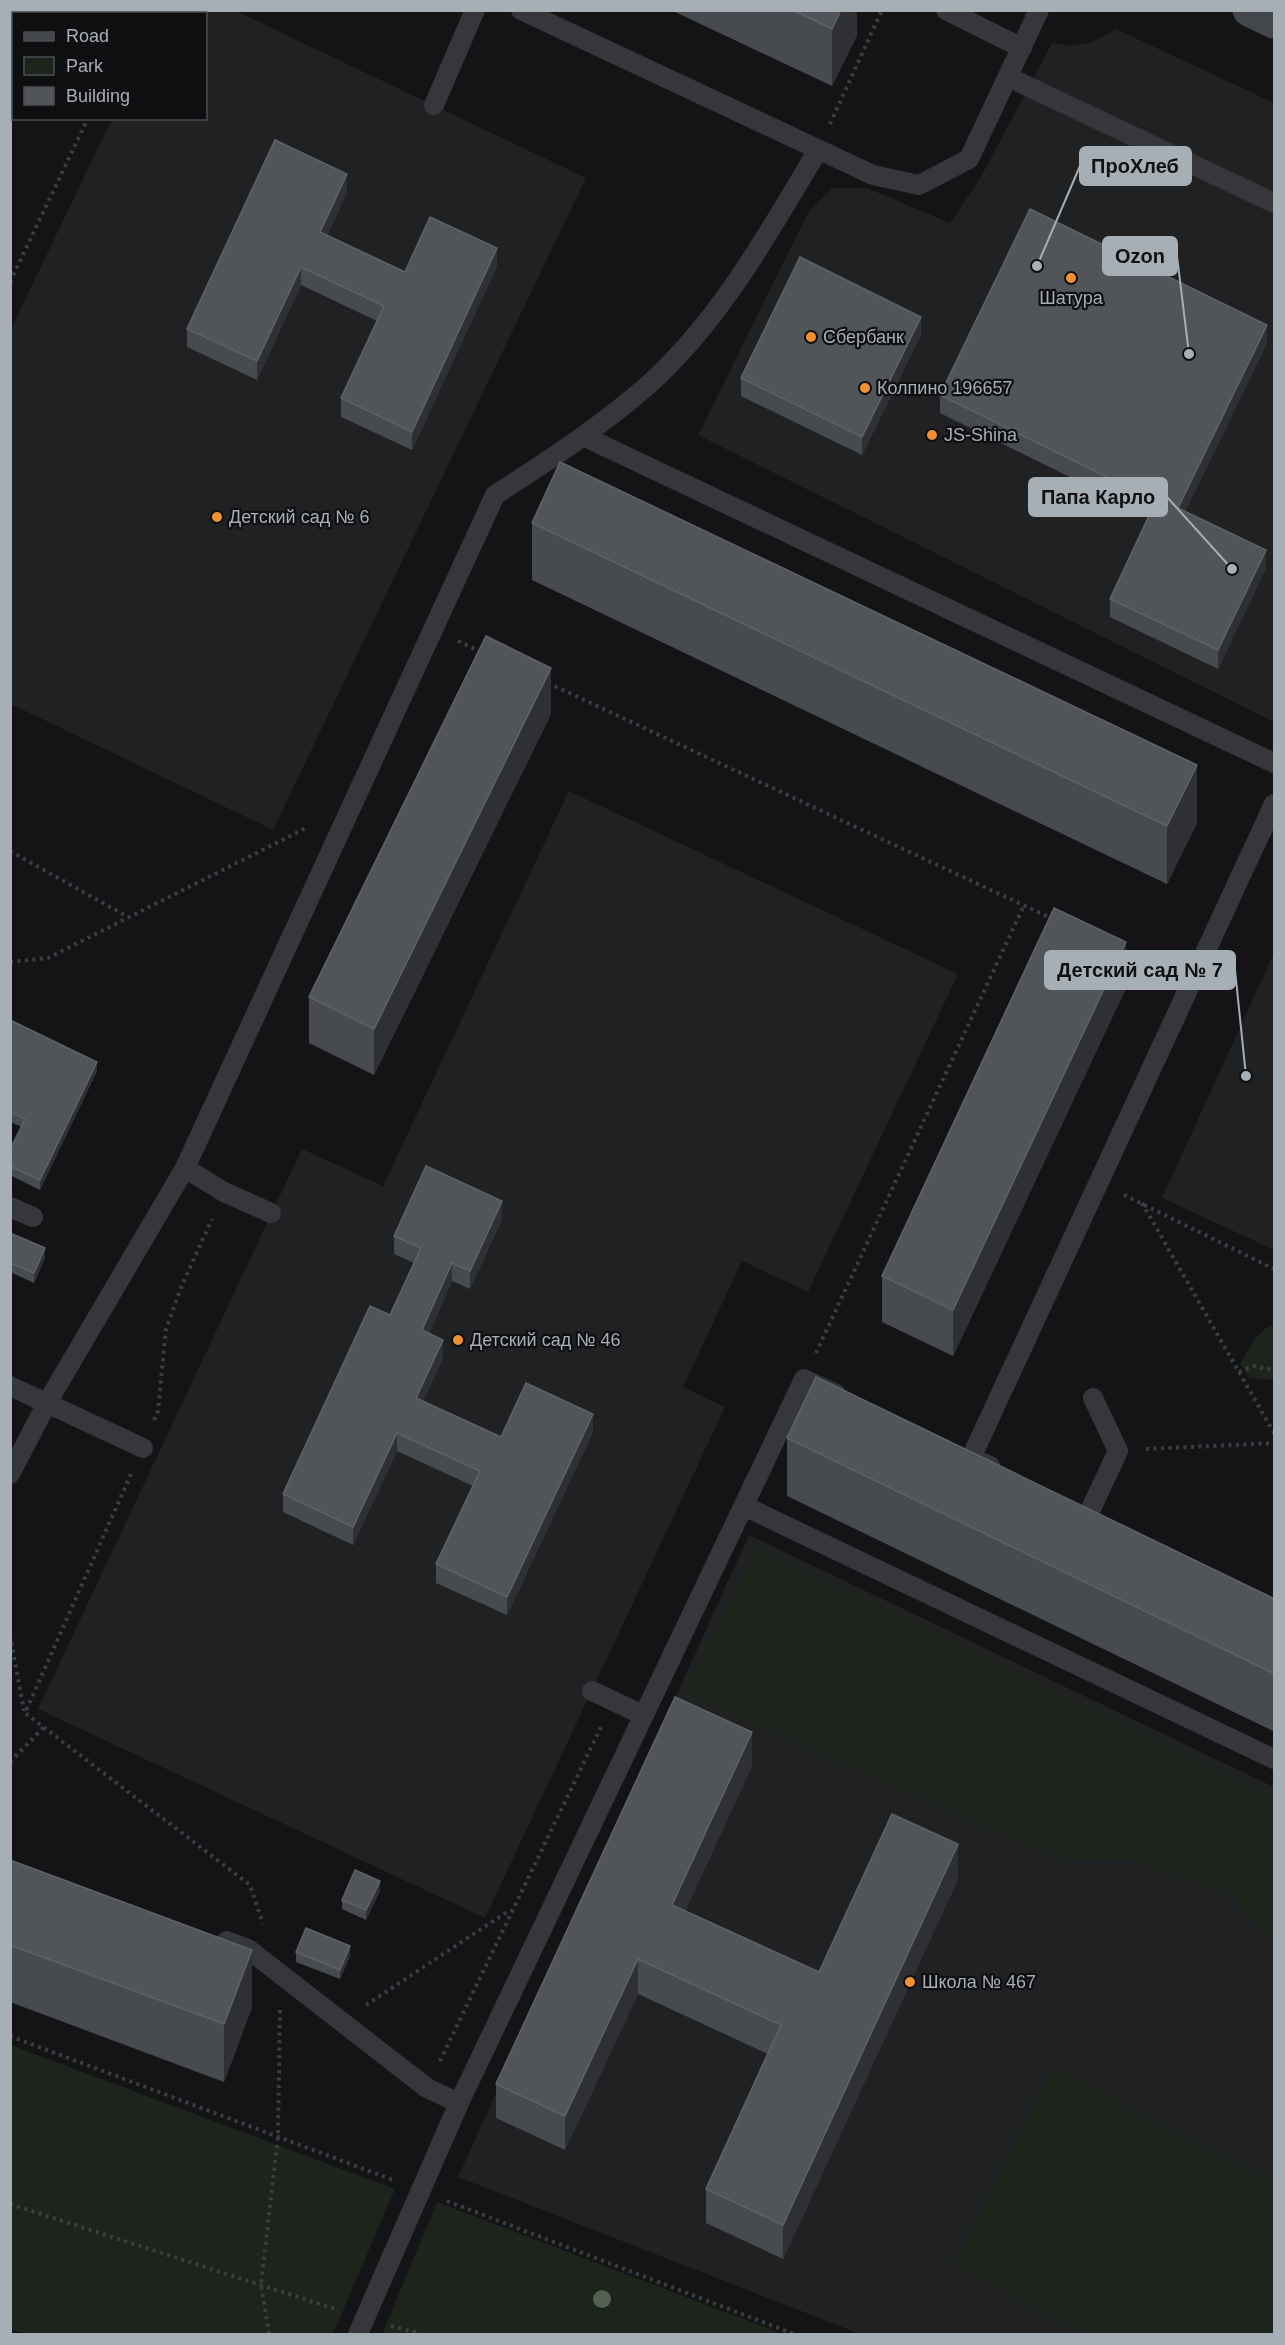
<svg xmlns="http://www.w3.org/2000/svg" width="1285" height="2345" viewBox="0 0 1285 2345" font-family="Helvetica,sans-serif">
<rect width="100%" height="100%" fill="#141416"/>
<!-- built -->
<path fill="#202123" d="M164 11H236L586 178 273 830 11 704 10 331 112 119 206 118V14L163 13Z
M1116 29 1274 103V722L698 435 809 211 833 188H867L950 223 982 175 1052 43 1071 46 1092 42Z
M569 791 958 974 808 1292 742 1261 683 1387 725 1407 485 1918 38 1709 302 1149 383 1186Z
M1274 953V1250L1162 1198Z
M749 1535 1274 1787V2334H860L458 2177Z"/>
<!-- green -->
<path fill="#1c241c" d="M1274 1325V1380L1249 1378 1240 1364C1249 1350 1257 1329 1274 1325Z
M758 1548 1274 1797V1939L1250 1920 1233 1893 1126 1859 1071 1860 1022 1842 683 1691Z
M11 2045 395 2189 333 2334H29L11 2330Z
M1052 2069 1274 2182V2334H1090L954 2265Z
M437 2202 783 2334H382Z"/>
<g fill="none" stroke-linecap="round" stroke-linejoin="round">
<!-- path -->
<path stroke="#3b3e42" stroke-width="4" stroke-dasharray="3 4.5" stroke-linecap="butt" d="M86 10 92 14
M137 14 139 10
M830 124 882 10
M10 282 88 118
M458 641 481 652
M548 683 1055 920
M10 851 128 917
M1121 951 1166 972
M10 962 48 958 308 827
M1124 1195 1274 1269
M1142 1203 1274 1433
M816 1353 1024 905
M1239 1372 1253 1366 1274 1370
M154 1420 158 1411 166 1329 182 1285 212 1219
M1146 1449 1274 1443
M131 1474 25 1713 250 1885 263 1924
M10 1635 24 1711
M10 1762 44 1727
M366 2005 510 1910
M10 2036 393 2180
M440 2061 601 1727
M447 2201 794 2334
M10 2204 338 2310
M391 2326 422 2334
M269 2334 261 2285 278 2137 280 2010"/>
<!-- lane -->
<path stroke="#35373b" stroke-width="20" d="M521 10 873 175 919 185 969 159 1039 10
M946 10 1022 48
M1008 77 1274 203
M434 105 475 10
M585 437 1274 763
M185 1168 224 1192 271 1213
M10 1207 33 1217
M10 1386 143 1448
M990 1466 971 1458 1274 804
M10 1474 47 1403 185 1168 495 495C548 461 600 427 647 386 720 321 769 232 818 150
M744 1506 1274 1759
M1089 1513 1118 1451 1093 1398
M592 1691 643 1715
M227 1941 248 1949 427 2088 459 2103 358 2334
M459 2103 804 1379 836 1394"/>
<!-- secondary -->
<path stroke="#43464b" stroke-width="33" d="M1249 10 1274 22"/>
</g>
<!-- trees -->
<circle fill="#50624f" cx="602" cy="2299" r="9"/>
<!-- wall -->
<path fill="#474a4e" d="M671 10H857V35L832 86Z
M347 192 327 236 405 272 497 266 412 450 341 417V398L377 321 301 285 257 380 187 347V329Z
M921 335 862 455 741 396V378Z
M1267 343 1185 512 1266 568 1218 669 1110 617V599L1149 516 940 413V395Z
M532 523 1197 823 1167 884 532 580Z
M551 714 374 1075 309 1043V997Z
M1126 988 953 1356 882 1322V1276Z
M10 1020 97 1071 40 1190 10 1175V1150L22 1127 10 1122Z
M502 1219 470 1289 452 1281 429 1333 443 1358 423 1401 501 1437 593 1432 507 1615 436 1583V1564L473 1486 397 1451 353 1545 283 1512V1494L390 1315 414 1263 394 1254V1236Z
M10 1233 45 1258 34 1283 10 1272Z
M787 1438 1275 1599V1732L787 1496Z
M752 1766 685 1911 819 1972 958 1879 783 2259 706 2223V2189L768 2054 638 1994 565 2150 496 2118V2084Z
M10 1860 252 2007 224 2082 10 2002Z
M380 1891 366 1920 342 1909V1900Z
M296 1952 350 1956 340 1979 296 1962Z"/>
<!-- shaded-wall -->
<path fill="#2e3033" d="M841 10H857V35L832 86V29Z
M347 174V192L320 251V232Z
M497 248V266L412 450V432Z
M301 267V285L257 380V361Z
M921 317V335L862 455V437Z
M1267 325V343L1178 527V508Z
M1266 550V568L1218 669V650Z
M551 668V714L374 1075V1029Z
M1197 765V823L1167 884V826Z
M1126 942V988L953 1356V1310Z
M97 1062V1071L40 1190V1180Z
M502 1201V1219L470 1289V1271Z
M45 1248V1258L34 1283V1273Z
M452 1263V1281L422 1348V1330Z
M443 1340V1358L416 1416V1398Z
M593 1414V1432L507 1615V1597Z
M397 1433V1451L353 1545V1527Z
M752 1732V1766L672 1939V1905Z
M958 1844V1879L783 2259V2225Z
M380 1881V1891L366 1920V1910Z
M350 1946V1956L340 1979V1970Z
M252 1950V2007L224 2082V2024Z
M638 1959V1994L565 2150V2116Z"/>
<!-- building -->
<path fill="#515559" stroke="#5f6368" stroke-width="1.5" d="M793 10H841L832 29Z
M275 140 347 174 320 232 405 272 430 217 497 248 412 432 341 398 384 306 301 267 257 361 187 329Z
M1030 209 1267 325 1178 508 1266 550 1218 650 1110 599 1156 501 940 395Z
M800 257 921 317 862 437 741 378Z
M560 462 1197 765 1167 826 532 523Z
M486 636 551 668 374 1029 309 997Z
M1054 908 1126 942 953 1310 882 1276Z
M10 1020 97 1062 40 1180 10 1166V1150L25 1119 10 1112Z
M426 1166 502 1201 470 1271 452 1263 422 1330 443 1340 416 1398 501 1437 526 1383 593 1414 507 1597 436 1564 480 1471 397 1433 353 1527 283 1494 370 1306 390 1315 421 1248 394 1236Z
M10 1233 45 1248 34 1273 10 1263Z
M816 1377 1275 1599V1674L787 1438Z
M675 1697 752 1732 672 1905 819 1972 892 1814 958 1844 783 2225 706 2189 781 2025 638 1959 565 2116 496 2084Z
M10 1860 252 1950 224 2024 10 1945Z
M355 1870 380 1881 366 1910 342 1900Z
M306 1928 350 1946 340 1970 296 1952Z"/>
<!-- markers -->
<g fill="#f19031" stroke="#0f0f11" stroke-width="2">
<circle cx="1071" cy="278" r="6"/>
<circle cx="811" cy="337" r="6"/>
<circle cx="865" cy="388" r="6"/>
<circle cx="932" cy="435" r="6"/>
<circle cx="217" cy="517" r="6"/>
<circle cx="458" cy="1340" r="6"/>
<circle cx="910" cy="1982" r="6"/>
</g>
<g text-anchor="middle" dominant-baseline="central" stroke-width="4.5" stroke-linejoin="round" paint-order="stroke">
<!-- poi labels -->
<g font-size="18" fill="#a6aeb6" stroke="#0f0f11" text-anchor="start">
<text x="1071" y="298" text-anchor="middle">Шатура</text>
<text x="823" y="337">Сбербанк</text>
<text x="877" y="388">Колпино 196657</text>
<text x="944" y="435">JS-Shina</text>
<text x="229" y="517">Детский сад № 6</text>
<text x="470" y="1340">Детский сад № 46</text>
<text x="922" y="1982">Школа № 467</text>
</g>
</g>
<!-- callouts -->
<path fill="none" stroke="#a6aeb6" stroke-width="2" d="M1037 266L1080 166M1189 354L1177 256M1232 569L1167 497M1246 1076L1235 970"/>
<g fill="#a6aeb6" stroke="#0f0f11" stroke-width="2">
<circle cx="1037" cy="266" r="6"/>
<circle cx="1189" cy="354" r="6"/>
<circle cx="1232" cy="569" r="6"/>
<circle cx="1246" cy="1076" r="6"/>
</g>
<g fill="#a6aeb6" stroke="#a6aeb6" stroke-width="2">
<rect x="1080" y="147" width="111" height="38" rx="6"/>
<rect x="1103" y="237" width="74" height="38" rx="6"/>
<rect x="1029" y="478" width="138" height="38" rx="6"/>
<rect x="1045" y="951" width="190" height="38" rx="6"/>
</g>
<g font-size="20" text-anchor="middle" font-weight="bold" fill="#111">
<text x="1135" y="173">ПроХлеб</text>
<text x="1140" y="263">Ozon</text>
<text x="1098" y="504">Папа Карло</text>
<text x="1140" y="977">Детский сад № 7</text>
</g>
<!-- border -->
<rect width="1285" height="2345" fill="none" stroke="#a6aeb6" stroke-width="24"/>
<!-- legend -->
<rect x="12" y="12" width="195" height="108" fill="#0f0f11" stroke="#4b4f53" stroke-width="1.5"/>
<rect x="24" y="32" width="30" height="9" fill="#43464b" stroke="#4b4f53" stroke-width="1.5"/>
<text x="66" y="42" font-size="18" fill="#a6aeb6">Road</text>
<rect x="24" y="57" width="30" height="18" fill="#1c241c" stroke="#4b4f53" stroke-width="1.5"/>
<text x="66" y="72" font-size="18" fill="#a6aeb6">Park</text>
<rect x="24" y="87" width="30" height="18" fill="#515559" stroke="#4b4f53" stroke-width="1.5"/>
<text x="66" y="102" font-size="18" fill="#a6aeb6">Building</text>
</svg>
